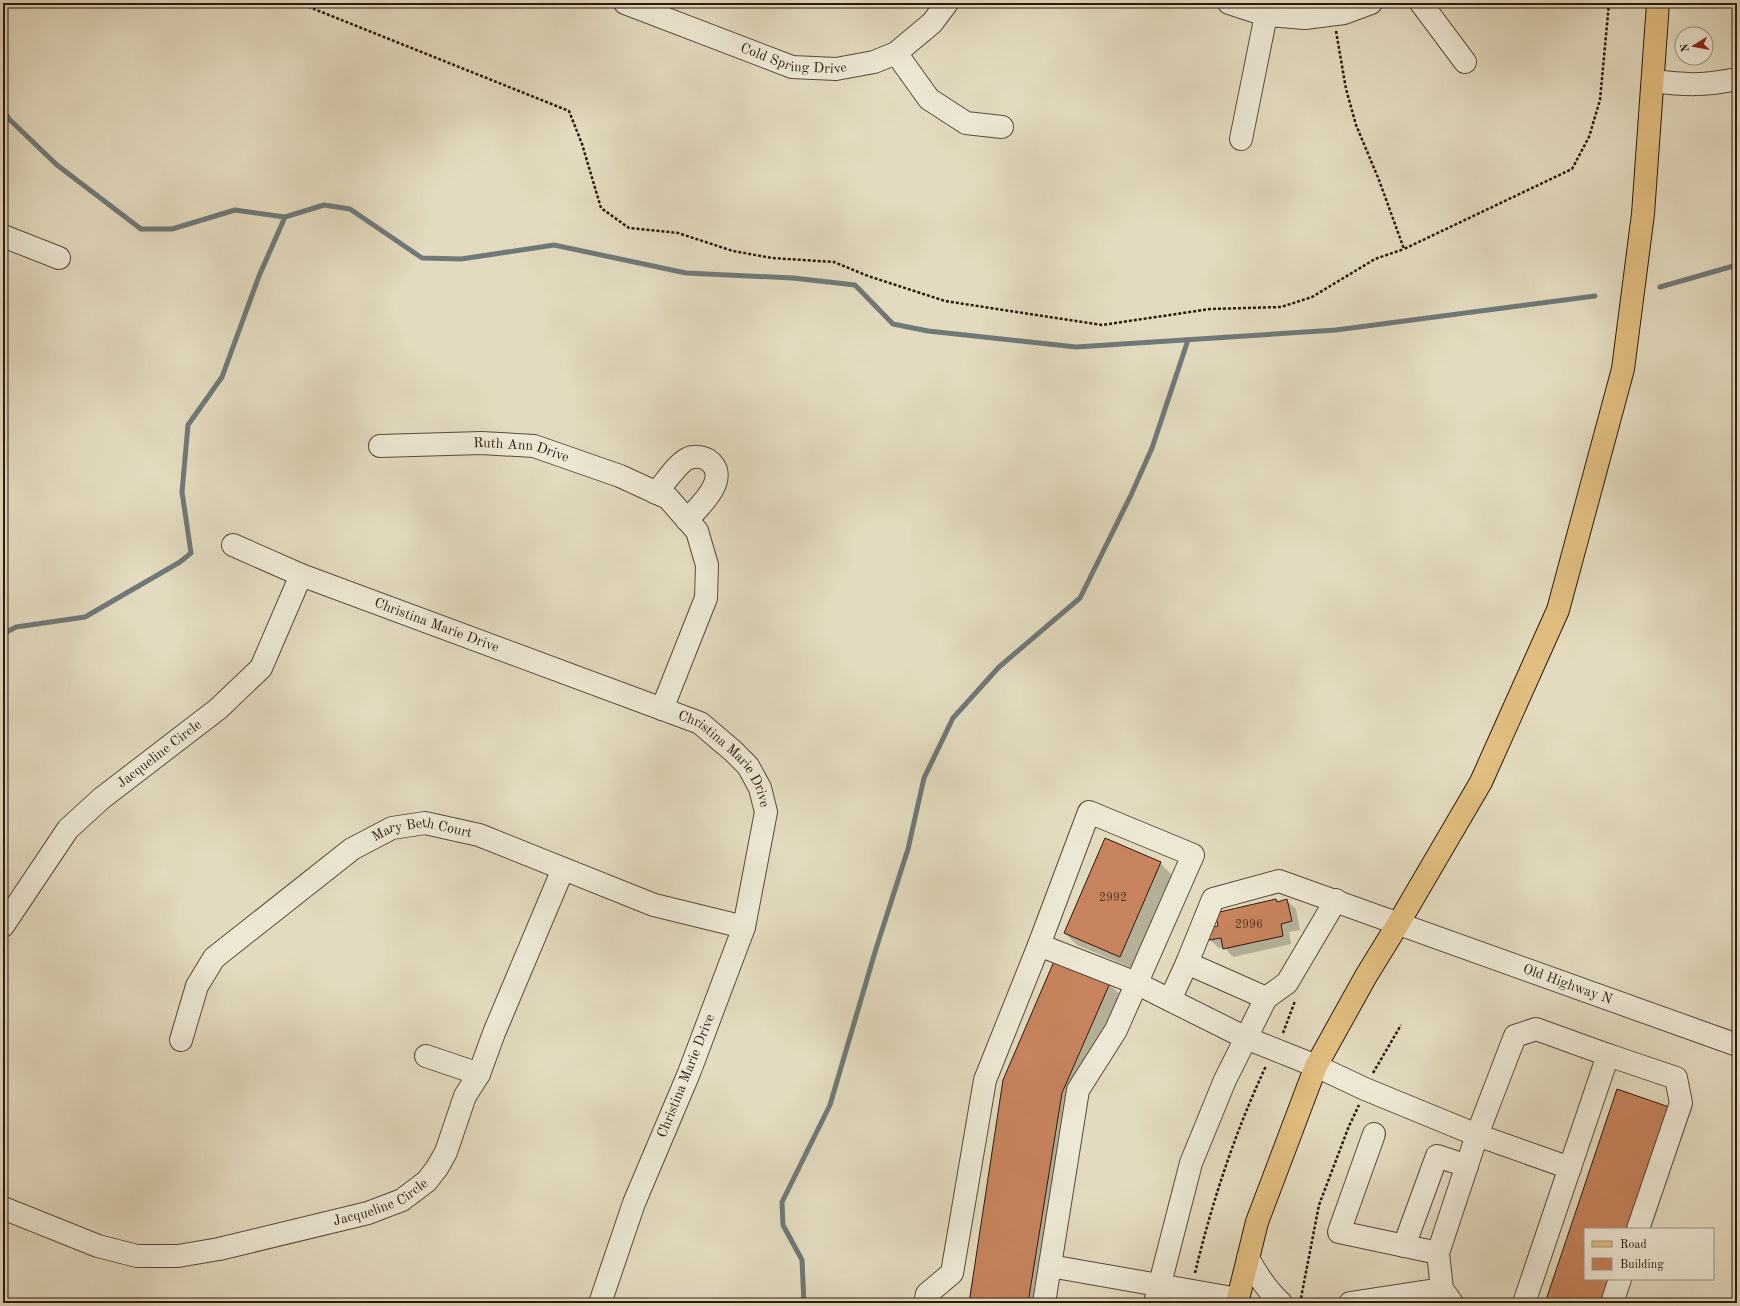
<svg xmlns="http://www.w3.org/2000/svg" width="1740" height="1306" viewBox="0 0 1740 1306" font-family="'Old Standard TT',serif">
<rect width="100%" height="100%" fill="#e3dbbf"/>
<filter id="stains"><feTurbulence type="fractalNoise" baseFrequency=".005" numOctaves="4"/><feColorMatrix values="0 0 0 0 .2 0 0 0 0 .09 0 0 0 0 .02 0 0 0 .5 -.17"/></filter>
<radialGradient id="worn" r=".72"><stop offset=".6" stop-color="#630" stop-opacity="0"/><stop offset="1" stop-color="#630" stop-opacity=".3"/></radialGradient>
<!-- shadow -->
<path fill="#0003" d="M1160 863 1172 875 1132 968 1077 945 1065 933Z
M1276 900 1278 903 1287 901 1296 909 1300 930 1289 932 1291 944 1233 957 1224 947 1219 948 1210 940 1219 926Z
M1109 984 1121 995 1073 1105 1041 1303H970Z"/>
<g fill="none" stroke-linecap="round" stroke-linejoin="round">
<!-- stream -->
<path stroke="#6f7978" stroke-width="5" d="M3 110 9 119 57 165 141 229H172L235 210 285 217 324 205 350 209 422 258 461 259 554 245 686 273 793 278 855 285 893 324 928 331 1076 347 1336 330 1595 296
M1660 287 1737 265
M3 634 16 627 85 617 180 562 191 553 182 492 188 425 222 377 259 276 285 217
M804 1303 802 1260 783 1225 782 1202 830 1105 875 952 908 849 924 778 953 718 999 667 1080 598 1131 495 1152 448 1188 340"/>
</g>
<!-- building -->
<path fill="#c6835d" stroke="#2b1a0f" d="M1105 838 1161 862 1120 957 1064 933Z
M1276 899 1277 902 1287 899 1292 921 1281 924 1283 936 1223 949 1221 938 1209 940 1207 928 1218 926 1215 913Z
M1055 959 1110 983 1062 1093 1028 1303H969L1003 1080Z
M1617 1089 1669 1107 1628 1229H1585V1279H1611L1603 1303H1545Z"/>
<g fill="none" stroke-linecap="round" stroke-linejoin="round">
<!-- minor casing -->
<g stroke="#594a3b" stroke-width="24">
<g id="minor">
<path id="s1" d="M625 3 792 67 836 69 874 62 896 53 932 23 947 3"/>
<path d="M1229 3 1266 15 1305 18 1344 13 1371 3"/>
<path d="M1421 3 1465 62"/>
<path d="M896 53 929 99 966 123 1002 127"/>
<path d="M1653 81C1685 85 1704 86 1737 79"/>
<path d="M1241 139 1266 15"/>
<path d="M3 236 59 258"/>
<path id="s2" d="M380 446 481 443 534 446 620 476 668 498 697 531 707 565 706 598 662 709"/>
<path d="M656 493C664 484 677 464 687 459 693 456 702 456 708 460 732 477 700 506 687 520"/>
<path id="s3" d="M233 545 301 575 700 723 733 751 748 766 760 788 766 812 744 927 689 1073 634 1203 600 1303"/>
<path id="s4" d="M3 926 68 829 102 798 218 709 261 668 301 575"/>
<path d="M1039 945 1136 983 1246 1038 1316 1066 1365 1089 1477 1135 1570 1168"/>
<path id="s5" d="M1187 963 1213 899 1279 881 1737 1045"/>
<path d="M1170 1000 1187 963 1266 998"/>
<path id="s6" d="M181 1040 197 986 214 958 352 849 392 828 425 823 479 835 654 905 744 927"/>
<path d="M1608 1055 1676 1078 1681 1103 1638 1229"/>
<path d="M426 1056 479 1074"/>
<path d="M1374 1134 1339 1232 1438 1253"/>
<path id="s7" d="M3 1208 98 1246 137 1256H178L219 1249 368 1213 402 1200 427 1181 437 1168 446 1152 465 1096 479 1074 494 1033 563 869"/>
<path d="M1404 1246 1437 1156 1467 1166"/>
<path d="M1248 1258C1257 1275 1267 1290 1281 1303"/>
<path d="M1050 1266 1238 1299"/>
<path d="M925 1303 927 1294 952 1273 985 1080 1039 945 1089 812 1193 855 1116 1030 1078 1090 1044 1303"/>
<path d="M1155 1303 1191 1163 1225 1080 1266 998 1287 983 1336 900"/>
<path d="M1350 1303 1442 1289"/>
<path d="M1452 1303 1442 1289 1438 1253 1477 1135 1515 1036 1536 1029 1608 1055 1524 1303"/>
<path d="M1612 1303 1620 1279"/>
</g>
</g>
<!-- major casing -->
<g stroke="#2b1a0f" stroke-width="24">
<path id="major" d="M1237 1303 1257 1222 1316 1066 1366 976 1398 924 1481 782 1558 610 1623 369 1643 214 1658 3"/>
</g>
<!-- path -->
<path stroke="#2b1a0f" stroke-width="2.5" stroke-dasharray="3 2" stroke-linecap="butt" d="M299 3 569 111 582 144 601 208 629 228 678 233 733 251 772 258 834 262 868 276 945 301 1102 325 1210 309 1281 307 1312 297 1375 259 1404 249
M1336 31 1346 89 1356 125 1379 180 1404 249 1572 169 1589 137 1600 100 1609 3
M1283 1033 1295 1001
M1373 1073 1401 1025
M1195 1273C1212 1202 1235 1132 1266 1066
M1300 1303 1319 1205 1349 1126 1359 1105"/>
<!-- minor -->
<use href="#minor" stroke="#ede8d5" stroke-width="22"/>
<!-- major -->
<use href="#major" stroke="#e2be80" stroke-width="22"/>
</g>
<g text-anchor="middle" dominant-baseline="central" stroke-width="3.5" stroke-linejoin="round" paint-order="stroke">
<!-- number labels -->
<g font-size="12" fill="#523422">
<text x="1113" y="898">2992</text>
<text x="1249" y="925">2996</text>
</g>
<!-- street labels -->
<g font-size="14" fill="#2b1a0f" stroke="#ede8d5">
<text stroke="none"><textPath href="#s1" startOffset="179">Cold Spring Drive</textPath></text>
<text stroke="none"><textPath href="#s2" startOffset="142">Ruth Ann Drive</textPath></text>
<text stroke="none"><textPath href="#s3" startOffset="219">Christina Marie Drive</textPath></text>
<text stroke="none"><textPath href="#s4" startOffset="235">Jacqueline Circle</textPath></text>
<text stroke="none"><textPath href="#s3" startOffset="543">Christina Marie Drive</textPath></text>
<text stroke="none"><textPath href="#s6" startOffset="340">Mary Beth Court</textPath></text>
<text stroke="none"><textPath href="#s5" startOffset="444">Old Highway N</textPath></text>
<text transform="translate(686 1076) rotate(-68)">Christina Marie Drive</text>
<text stroke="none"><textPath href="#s7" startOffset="394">Jacqueline Circle</textPath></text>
</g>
</g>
<!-- margin -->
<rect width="1740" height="1306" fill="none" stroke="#e3dbbf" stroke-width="16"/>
<rect x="4" y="4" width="1732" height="1298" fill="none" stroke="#2b1a0f" stroke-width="2"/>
<rect x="8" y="8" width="1724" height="1290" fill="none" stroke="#2b1a0f"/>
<!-- legend -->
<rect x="1584" y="1228" width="130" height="52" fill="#ede8d5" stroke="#9f9686"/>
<rect x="1592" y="1241" width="20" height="6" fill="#e2be80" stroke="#9f9686"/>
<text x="1620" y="1248" font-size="12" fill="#2b1a0f">Road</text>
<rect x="1592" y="1258" width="20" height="12" fill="#c6835d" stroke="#9f9686"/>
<text x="1620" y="1268" font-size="12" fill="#2b1a0f">Building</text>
<!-- north arrow -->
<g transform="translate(1694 46) rotate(259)"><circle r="19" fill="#ede8d5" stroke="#9f9686"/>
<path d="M0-3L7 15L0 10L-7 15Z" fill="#8f2418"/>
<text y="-6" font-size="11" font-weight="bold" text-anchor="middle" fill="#2b1a0f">N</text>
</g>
<rect width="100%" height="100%" filter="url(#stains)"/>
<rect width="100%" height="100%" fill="url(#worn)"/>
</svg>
